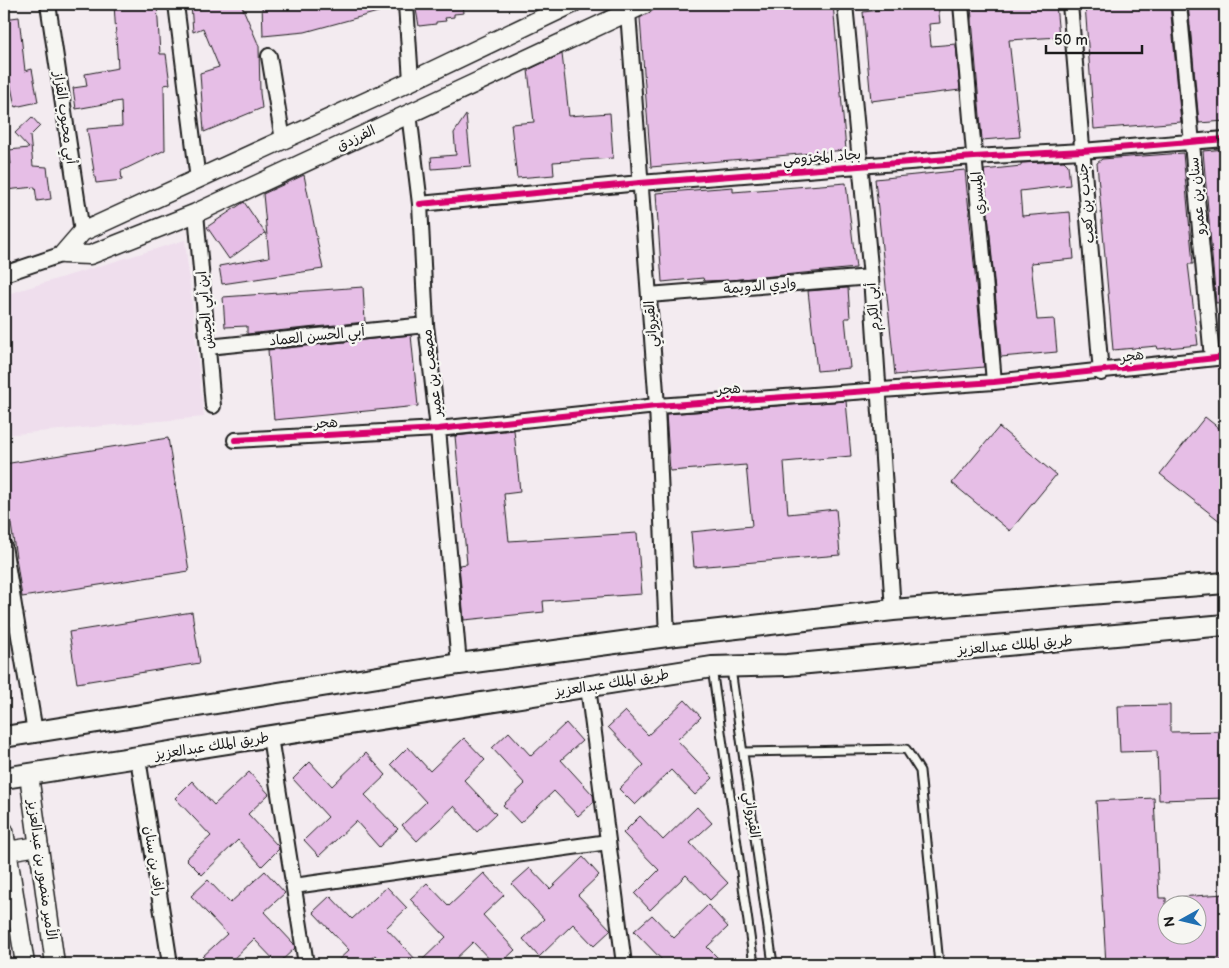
<svg xmlns="http://www.w3.org/2000/svg" width="1229" height="968" viewBox="0 0 1229 968" font-family="'Balsamiq Sans','Playpen Sans Arabic',sans-serif">
<rect width="100%" height="100%" fill="#f3ebf0"/>
<filter id="ink" filterUnits="userSpaceOnUse"><feTurbulence type="fractalNoise" baseFrequency=".02" numOctaves="2"/><feDisplacementMap in="SourceGraphic" scale="10" xChannelSelector="R" yChannelSelector="G"/><feConvolveMatrix kernelMatrix="1 2 1 2 8 2 1 2 1" color-interpolation-filters="sRGB"/></filter>
<g filter="url(#ink)">
<!-- built -->
<path fill="#efdeed" d="M185 240 204 417 4 435V295Z"/>
<!-- building -->
<path fill="#e6bee6" stroke="#1c1c1c" d="M114 4H157L160 54H166L170 84 164 85 165 150 121 171 122 180 96 183 87 129 122 126 121 101 76 109 73 88 87 86 85 74 118 68Z
M191 4H241L259 46 260 93 262 108 204 132 200 73 219 67 203 28 193 32Z
M262 4H396V7L305 32 263 36Z
M415 4H463L464 13 454 14V17L445 18 446 21 436 22V24L419 26Z
M661 4H833L846 150 651 167 640 18Z
M913 4H938L940 23 929 24 931 46 956 44 960 90 871 101 863 12 913 6Z
M1007 4H1056L1059 37 1009 40 1020 137 982 140 971 7Z
M1085 4H1170L1181 122 1094 129Z
M1188 4H1225V121L1199 123Z
M19 17 25 71 32 69 38 102 15 107 6 60H4V19Z
M562 54 569 116 610 113 613 158 553 162 554 175 517 178 511 124 534 122 528 70Z
M466 115 471 166 432 169 431 157 456 155 454 133Z
M32 117 40 126 30 136 33 166 47 167 51 199 37 201 35 187 5 190 4 164H11L9 150 29 148 15 133Z
M1225 149V302L1216 303 1203 151Z
M1183 153 1193 264H1188L1198 345 1158 349 1157 346 1113 350 1097 163 1102 159Z
M1064 161 1068 165 1070 185 1020 191 1022 216 1070 212 1074 259 1031 263 1037 320 1054 319 1057 352 1001 357 984 170 1021 166V163Z
M965 170 984 367 895 375 875 179Z
M304 175 323 269 222 284 219 266 269 257 263 194Z
M846 183 856 268 731 280 704 281 703 278 662 282 656 193 733 187V192Z
M244 202 265 233 229 259 207 227Z
M363 287 365 322 247 334V326L225 327 223 297Z
M848 288 850 318H845L850 368 817 371 808 291Z
M411 335 418 406 274 420 268 350Z
M846 401 851 456 784 462 788 514 836 509 840 555 694 567 691 532 752 526 746 465 670 471 666 414Z
M1205 417 1225 433V525L1160 474Z
M999 427 1056 475 1010 531 952 483Z
M514 430 520 492 504 494 509 541 637 533 642 594 543 601 544 612 464 620 459 565 467 564 455 436Z
M168 438 189 571 22 597 4 478V464Z
M192 612 200 663 77 683 69 632Z
M685 700 701 717 677 740 713 778 695 795 671 770 635 805 619 789 644 765 608 727 625 711 648 735Z
M1170 705V732L1225 731V798L1159 800 1157 751 1120 752 1118 706Z
M566 723 582 741 561 760 593 795 594 802 578 816 554 791 520 823 503 805 525 784 492 748 509 732 531 756Z
M464 738 485 760 464 780 496 814 477 832 454 806 417 841 402 825 426 802 391 764 408 747 430 771Z
M366 753 386 775 365 795 398 829 379 847 356 821 319 856 304 840 328 817 293 779 310 762 332 786Z
M249 772 269 794 248 814 278 846 279 849 262 866 238 840 202 875 186 859 211 836 175 798 192 781 214 805Z
M1154 798 1159 898H1166V936H1196V906H1177V897L1225 894V960L1106 964 1096 801Z
M697 807 712 823 690 843 728 883 710 900 686 875 650 910 635 894 659 870 623 833 640 816 663 840Z
M583 857 599 875 578 895 611 930 594 946 573 924 539 957 523 939 544 919 512 884 530 868 550 889Z
M265 871 285 893 264 912 294 944 295 948 278 964 254 939 228 964H209L202 957 227 934 191 896 208 880 230 903Z
M484 873 504 895 483 915 515 950 500 964H494L473 942 450 964H385L376 955 366 964H334L349 950 313 912 330 896 352 919 387 887 407 908 386 928 419 963 446 937 410 899 427 883 449 906Z
M708 905 728 927 707 947 724 964H666L634 931 652 915 674 938Z"/>
<g fill="none" stroke-linecap="round" stroke-linejoin="round">
<!-- service casing -->
<g stroke="#1c1c1c" stroke-width="11">
<path id="service" d="M712 668 754 964
M731 669 773 964
M743 752 906 749 920 771 939 964"/>
</g>
<!-- minor casing -->
<g stroke="#1c1c1c" stroke-width="18">
<path id="minor" d="M48 4 82 232
M176 4 198 180
M406 4 411 81
M845 4 871 277 893 610
M961 4 994 382
M1070 4 1101 373
M1179 4 1212 358
M628 12 657 406 667 636
M269 56 283 140
M409 113 420 204 426 325 438 429 459 664
M420 204 640 183 974 157 1082 151 1225 139
M196 213 213 406
M4 274 63 254
M649 295 871 277
M208 347 426 325
M235 440 438 429 657 406 994 382 1225 357
M4 546 35 732
M588 687 624 964
M270 737 306 964
M138 758 170 964
M294 886 608 842"/>
</g>
<!-- tertiary casing -->
<g stroke="#1c1c1c" stroke-width="21">
<path id="tertiary" d="M63 254 90 255 196 213 645 4
M63 254 82 232 411 81 572 4
M29 775 55 964
M4 831 25 964
M7 851 39 846"/>
</g>
<!-- secondary casing -->
<g stroke="#1c1c1c" stroke-width="24">
<path id="secondary" d="M4 737 459 664 667 636 893 610 1225 583
M4 778 712 667 787 665 1225 625"/>
</g>
<!-- service -->
<use href="#service" stroke="#f6f6f2" stroke-width="7"/>
<!-- minor -->
<use href="#minor" stroke="#f6f6f2" stroke-width="14"/>
<!-- tertiary -->
<use href="#tertiary" stroke="#f6f6f2" stroke-width="18"/>
<!-- secondary -->
<use href="#secondary" stroke="#f6f6f2" stroke-width="20"/>
<!-- cycleway casing -->
<g stroke="#f6f6f2" stroke-width="9">
<path id="cycleway" d="M420 204 640 183 974 157 1082 151 1225 139
M235 440 438 429 657 406 994 382 1225 357"/>
</g>
<!-- cycleway -->
<use href="#cycleway" stroke="#d6006c" stroke-width="6"/>
</g>
</g>
<g text-anchor="middle" dominant-baseline="central" stroke-width="5" stroke-linejoin="round" paint-order="stroke">
<!-- street labels -->
<g font-size="14" fill="#1c1c1c" stroke="#f6f6f2">
<text transform="translate(65 118) rotate(82)">أبي محبوب القزاز</text>
<text transform="translate(356 138) rotate(-25)">الفرزدق</text>
<text transform="translate(822 157) rotate(-4)">بجاد المخزومي</text>
<text transform="translate(978 193) rotate(-95)">الميسري</text>
<text transform="translate(1197 196) rotate(-95)">سنان بن عمرو</text>
<text transform="translate(1086 203) rotate(-95)">جندب بن كعب</text>
<text transform="translate(760 286) rotate(-5)">وادي الدويمة</text>
<text transform="translate(873 307) rotate(-95)">أبي الكرم</text>
<text transform="translate(205 310) rotate(-95)">ابن أبي الجيش</text>
<text transform="translate(651 324) rotate(-94)">القيرواني</text>
<text transform="translate(317 336) rotate(-6)">أبي الحسن العماد</text>
<text transform="translate(1132 356) rotate(-7)">هجر</text>
<text transform="translate(432 373) rotate(-97)">مصعب بن عمير</text>
<text transform="translate(729 389) rotate(-4)">هجر</text>
<text transform="translate(326 423) rotate(-3)">هجر</text>
<text transform="translate(1015 645) rotate(-5)">طريق الملك عبدالعزيز</text>
<text transform="translate(612 683) rotate(-9)">طريق الملك عبدالعزيز</text>
<text transform="translate(212 746) rotate(-9)">طريق الملك عبدالعزيز</text>
<text transform="translate(752 815) rotate(82)">القيرواني</text>
<text transform="translate(154 861) rotate(81)">رافد بن سنان</text>
<text transform="translate(42 870) rotate(82)">الأمير منصور بن عبدالعزيز</text>
</g>
</g>
<!-- margin -->
<rect width="1229" height="968" fill="none" stroke="#f6f6f2" stroke-width="20"/>
<rect x="10" y="10" width="1209" height="948" fill="none" stroke="#1c1c1c" stroke-width="2" filter="url(#ink)"/>
<!-- north arrow -->
<g transform="translate(1182 920) rotate(262)"><circle r="24" fill="#f6f6f2" stroke="#9f9f9c"/>
<path d="M0-4L9 19L0 12L-9 19Z" fill="#1f6fb2"/>
<text y="-8" font-size="14" font-weight="bold" text-anchor="middle" fill="#1c1c1c">N</text>
</g>
<!-- scale -->
<path d="M1046 45v8h96v-8" fill="none" stroke="#1c1c1c" stroke-width="2.5"/>
<text x="1054" y="45" font-size="15" fill="#1c1c1c" stroke="#f6f6f2" stroke-width="4" paint-order="stroke">50 m</text>
</svg>
